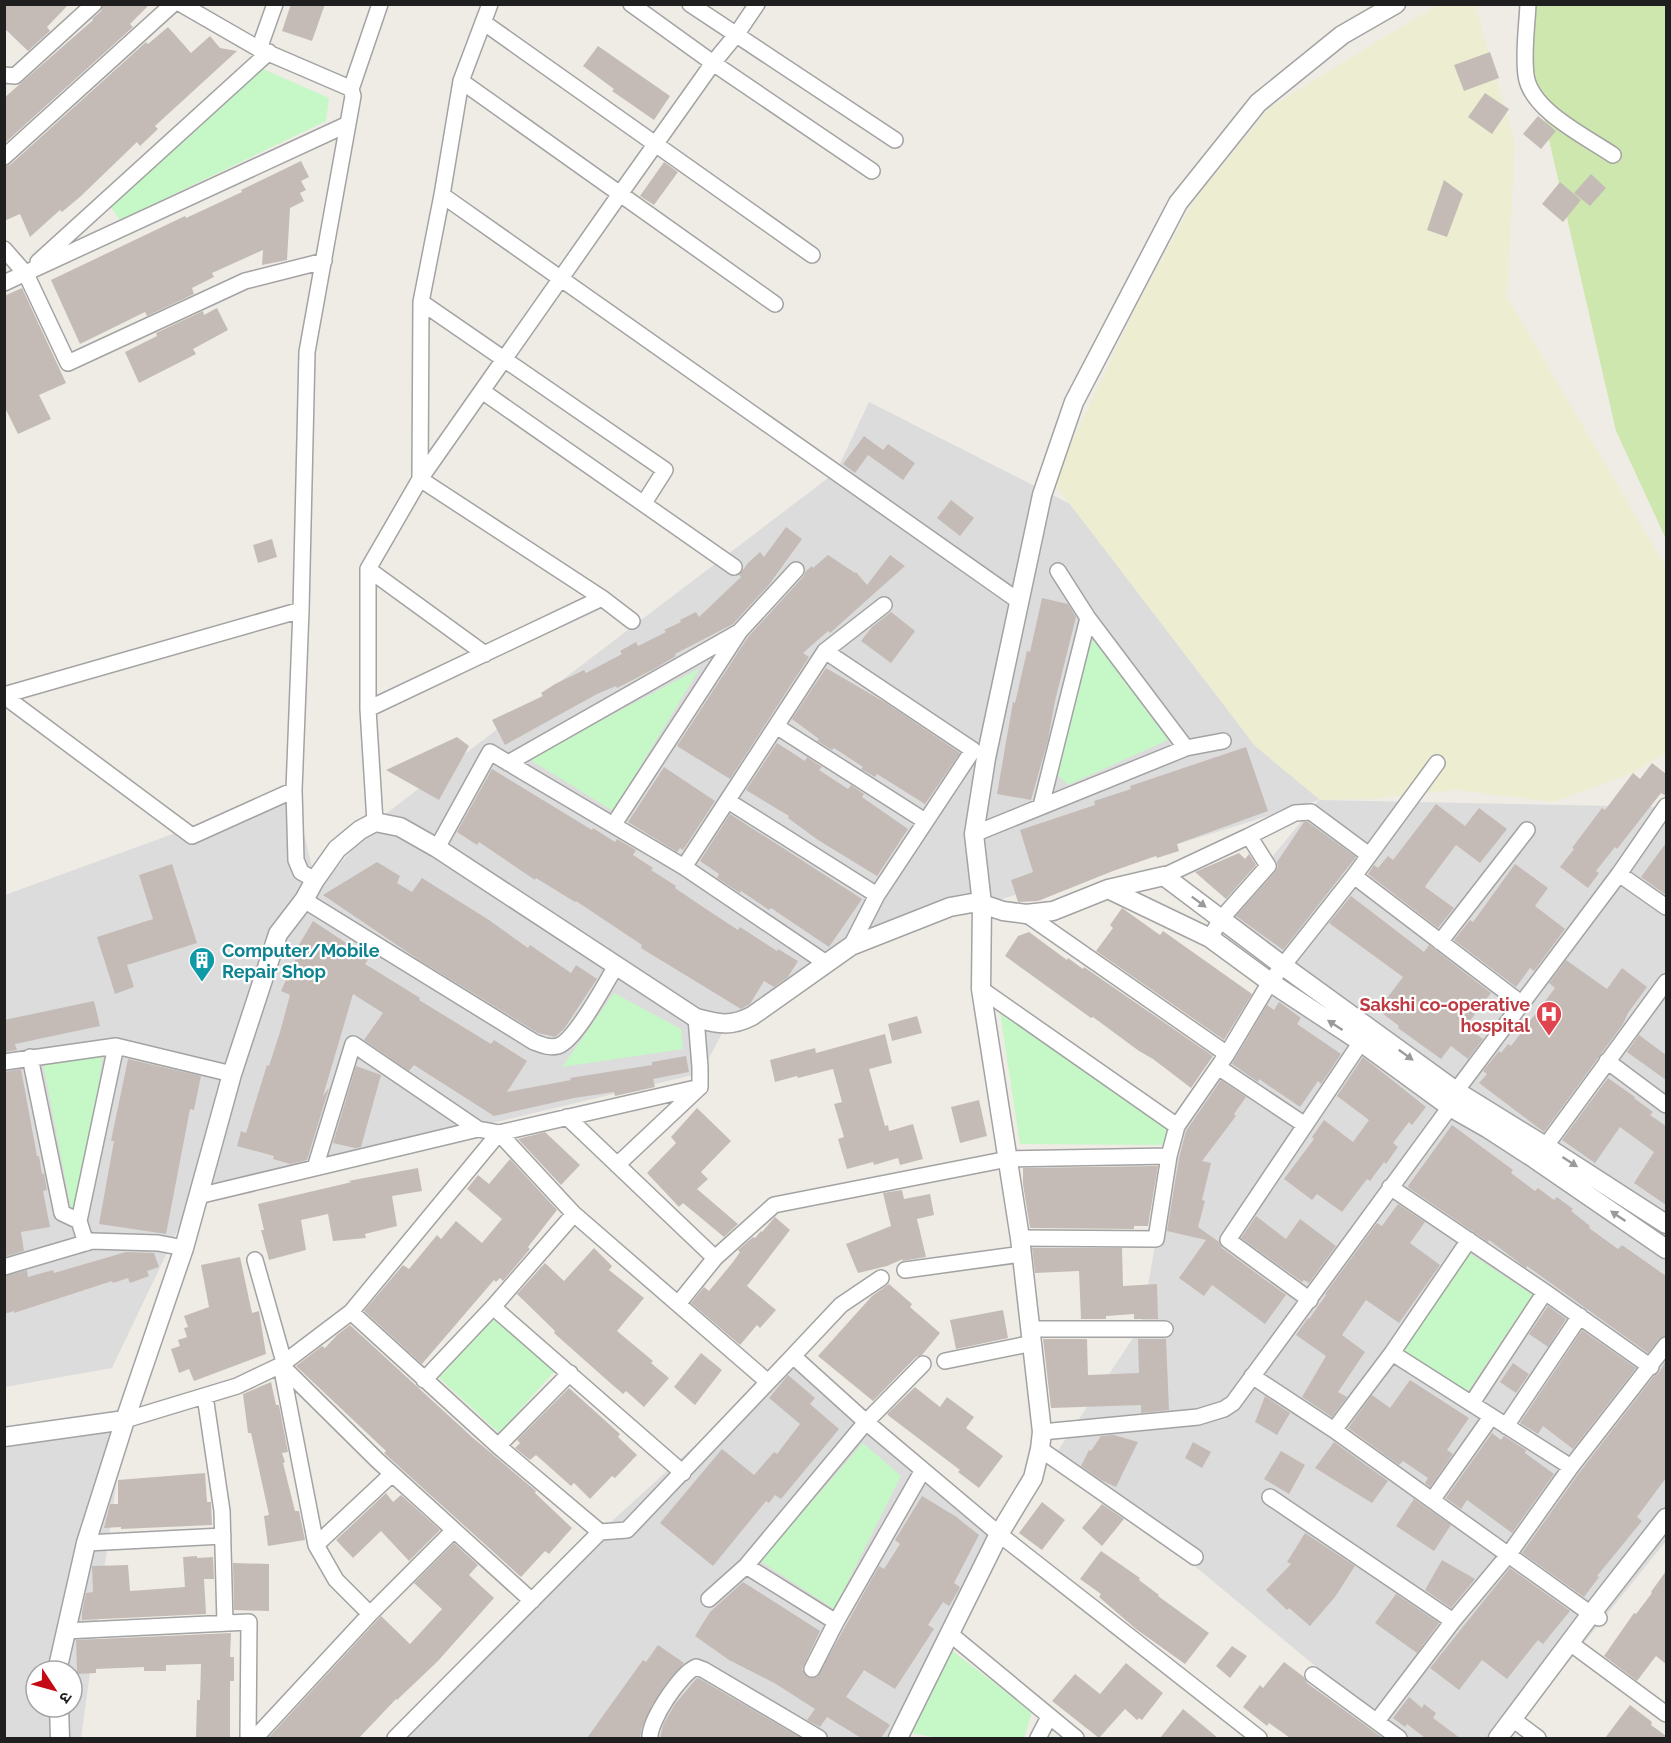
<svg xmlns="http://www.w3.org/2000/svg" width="1671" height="1743" viewBox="0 0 1671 1743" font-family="Raleway,'Noto Sans Devanagari',sans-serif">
<rect width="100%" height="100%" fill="#efece6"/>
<!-- residential -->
<path fill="#dddcdc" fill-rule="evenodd" d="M869 402 1070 504 1320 800 1666 807V1541L1507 1738H1402L1057 1452 1141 1326 1176 1124 1282 966 1221 919 1319 800 851 946 727 1024 701 1073 197 1194 193 1198 112 1368 5 1387V895L294 790 315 880 303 909 375 822 836 472Z
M793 1356 999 1534 904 1738H395L600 1532Z
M125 1420 81 1738H5L4 1448ZM36 1671H72V1707H36Z"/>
<!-- farmland -->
<path fill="#ededd2" d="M1437 5H1475L1515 143 1507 297 1666 567V753L1630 774 1553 802 1456 790 1373 799 1320 800 1255 746 1053 482 1137 305 1194 200 1270 107Z"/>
<!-- grass -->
<path fill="#cee7af" d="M1518 5H1666V539L1616 431Z"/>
<!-- park -->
<path fill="#c6f7c7" d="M254 65 329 98 326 121 120 220 110 206Z
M1090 641H1096L1168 740 1068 785 1057 774Z
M700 668 613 811 529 759Z
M614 993 681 1029 683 1049 562 1067Z
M1000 1013 1169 1129 1163 1145 1020 1144Z
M103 1054 81 1210 71 1209 43 1063Z
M1469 1253 1533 1295 1467 1393 1400 1351Z
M495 1316 555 1371 499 1433 439 1378Z
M863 1443 901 1476 834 1609 760 1561Z
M950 1649 1032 1712 1024 1738H938L911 1733Z"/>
<!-- building -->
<path fill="#c4bbb6" d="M4 4H69L47 27 50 31 28 51 4 28Z
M103 4H150L130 24 133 27 6 142 4 140V98L93 20 92 19 101 11Z
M291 4H325L312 41 282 31Z
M168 27 191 53 210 36 220 48 237 51 155 126 158 129 140 146 137 142 81 196 62 212 60 210 30 237 20 214 4 221V167L11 164 146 42 148 44Z
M598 46 670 96 654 120 612 91 614 89 583 66Z
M1490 52 1499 78 1464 91 1454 65Z
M1485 93 1509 109 1492 134 1468 117Z
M1538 116 1556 131 1541 149 1523 134Z
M301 161 309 177 301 181 306 190 300 193 304 201 290 208 287 260 262 265 263 250 212 273 214 277 192 288 194 294 147 316 145 312 80 344 51 280 185 216 186 218 242 192 241 190Z
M664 162 678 172 654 205 640 196Z
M1591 174 1606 188 1590 206 1574 193Z
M1444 180 1463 194 1447 237 1427 230Z
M1560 182 1581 200 1563 222 1542 204Z
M22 288 66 383 39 395 51 419 18 434 4 406V296Z
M217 308 228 330 193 349 196 354 139 383 125 352 157 336 156 333 203 311 204 315Z
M864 436 883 450 888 444 915 463 903 480 868 455 855 473 843 464Z
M951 500 974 518 960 536 937 518Z
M786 527 802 539 768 586 733 624 675 654 676 656 654 669 617 688 616 686 597 694 505 745 492 720 543 696 541 693 555 684 584 670 586 673 622 654 620 651 636 642 638 646 666 632 664 630 681 622 680 620 696 612 699 617 741 577 739 575 748 563 760 552 764 557Z
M272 539 277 557 258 563 253 545Z
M828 555 855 573 856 572 867 585 890 555 905 566 830 633 828 631 803 653 809 657 730 779 677 746 748 637 803 577 806 571 812 566 813 568Z
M1042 598 1068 604 1076 617 1055 701 1048 740 1031 800 997 794 1013 702 1015 703 1027 651 1030 652Z
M891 612 915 631 891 663 861 641 872 627Z
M826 668 886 703 960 753 925 804 877 774 875 777 861 769 863 767 834 748 832 750 817 741 819 739 792 719Z
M457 737 469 746 439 800 386 770Z
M777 743 805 761 807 757 822 767 819 770 848 789 851 785 864 794 862 797 908 829 877 876 818 840 788 818 789 816 746 790Z
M1246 747 1268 811 1177 844 1179 851 1157 858 1156 856 1113 871 1038 901 1018 902 1011 880 1033 872 1020 830 1095 805 1094 801 1131 789 1130 786Z
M1652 763 1666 774V796L1661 793 1617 849 1615 847 1596 871 1599 873 1588 888 1560 867 1574 849 1572 848 1602 808 1605 810 1633 773 1640 779Z
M664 767 715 801 683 850 680 848 677 852 628 822Z
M492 769 592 830 593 828 615 842 617 839 636 850 633 855 653 868 651 870 676 886 675 888 703 907 738 930 740 927 777 951 778 949 798 961 788 977 774 987 764 981 750 1004 741 1009 641 948 642 945 576 901 575 902 536 878 535 880 479 842 477 845 457 832Z
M1436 804 1465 826 1479 808 1507 829 1480 863 1456 845 1426 885 1425 887 1454 908 1438 928 1368 874 1374 865 1378 868 1388 856 1393 860Z
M730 814 862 899 829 947 771 908 769 910 741 891 740 893 717 878 719 874 700 861Z
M1304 822H1308L1356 857 1283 950 1236 916 1275 872 1278 867 1277 862Z
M1666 843V895L1641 877Z
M1239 853 1245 859 1249 854 1256 865 1226 899 1195 872Z
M377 862 400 876 397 883 412 892 422 878 489 920 528 948 530 945 571 973 576 965 597 979 564 1029 555 1037 538 1033 419 960 323 895Z
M172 864 197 943 127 965 134 987 115 994 97 937 153 919 139 875Z
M1515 864 1548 888 1535 906 1565 929 1534 971 1530 968 1516 987 1454 940 1470 920 1473 922Z
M1351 896 1424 952 1429 945 1491 993 1466 1026 1483 1039 1468 1059 1451 1046 1441 1059 1398 1028 1399 1026 1378 1010 1403 977 1329 923Z
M1122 908 1160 935 1163 931 1252 994 1224 1040 1096 951 1113 928 1110 925Z
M313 921 369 958 365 964 420 998 419 1000 491 1044 494 1040 527 1061 507 1092 571 1080 570 1078 652 1065V1062L686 1056 689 1072 653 1079 655 1087 633 1092 615 1096 614 1092 574 1098 494 1116 414 1065 409 1071 364 1040 383 1013 353 994 323 1096 329 1088 307 1160 290 1164 273 1159 274 1156 237 1146 241 1131 246 1133 267 1065 269 1066 280 1032 290 995 281 991 296 958 293 955Z
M1029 932 1067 960 1068 958 1083 969 1084 967 1213 1056 1191 1088 1153 1059 1139 1051 1093 1017 1091 1018 1005 956 1018 936Z
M1566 960 1607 989 1622 968 1647 987 1628 1013 1623 1024 1544 1132 1479 1083 1487 1074 1483 1071 1499 1051 1501 1053 1508 1044 1511 1046 1555 988 1549 983Z
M94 1001 100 1026 15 1044 17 1050 4 1052V1020Z
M1279 1002 1301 1018 1297 1024 1341 1054 1321 1084 1318 1081 1300 1107 1259 1079 1258 1082 1232 1064 1267 1005 1274 1010Z
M917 1016 922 1033 892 1041 888 1024Z
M885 1034 892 1063 869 1069 885 1126 888 1125 889 1131 913 1124 923 1159 900 1165 898 1158 874 1165 873 1162 847 1169 838 1139 844 1137 834 1104 842 1102 833 1069 798 1078 797 1076 775 1082 770 1060 815 1048 816 1053Z
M1639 1035 1666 1055V1080L1627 1052Z
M1363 1057 1426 1107 1412 1125 1409 1122 1393 1143 1398 1147 1386 1164 1384 1162 1370 1181 1367 1179 1342 1212 1317 1194 1312 1200 1284 1179 1314 1139 1312 1137 1324 1120 1353 1142 1369 1120 1337 1096Z
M128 1059 201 1076 194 1110 190 1109 166 1234 99 1224 114 1141H111Z
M356 1066 381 1075 361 1147 355 1148 333 1143Z
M21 1069 37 1156H39L42 1174 44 1173 47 1190 43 1191 50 1227 21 1232 24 1251 4 1257V1072Z
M1608 1078 1635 1097 1634 1098 1653 1112 1650 1115 1666 1126V1205L1634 1183 1654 1152 1620 1127 1595 1163 1562 1140Z
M1221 1080 1246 1097 1234 1114 1236 1116 1202 1161 1211 1163 1202 1200 1205 1201 1198 1227 1219 1242 1222 1248 1286 1295 1265 1324 1212 1285 1204 1296 1179 1278 1206 1240 1167 1231 1179 1158 1186 1131Z
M979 1100 987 1136 960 1143 951 1107Z
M697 1108 731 1141 701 1172 708 1179 697 1189 738 1224 724 1237 683 1203 679 1207 647 1173 676 1143 671 1137Z
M1452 1125 1513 1170 1511 1173 1535 1191 1538 1188 1554 1200 1557 1197 1573 1209 1571 1211 1590 1226 1589 1228 1618 1249 1622 1245 1666 1276V1335L1659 1339 1648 1353 1527 1266 1526 1268 1489 1240 1488 1242 1409 1188 1408 1186Z
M545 1132 580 1165 561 1185 518 1139Z
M510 1159 557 1210 528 1247 530 1249 503 1281 500 1278 496 1282 494 1280 422 1364 364 1311 403 1265 409 1269 437 1235 441 1239 456 1221 482 1243 502 1219 467 1189 478 1175 489 1184Z
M1154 1166H1158L1148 1226H1134V1229L1030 1228 1023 1184V1168Z
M418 1168 422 1191 392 1196 397 1226 365 1234 366 1238 333 1241 328 1214 301 1220 306 1250 269 1260 261 1230H264L258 1204 352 1182 348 1181Z
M902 1190 904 1199 930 1194 934 1215 917 1219 926 1257 902 1261 903 1259 887 1266 858 1273 846 1244 891 1226 883 1193Z
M1398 1204 1425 1222 1410 1243 1440 1265 1399 1323 1366 1300 1342 1335 1365 1352 1338 1392 1347 1397 1332 1417 1302 1397 1326 1356 1296 1335 1308 1318 1309 1319 1326 1295 1325 1294 1377 1223 1382 1226Z
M1256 1216 1286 1239 1300 1219 1336 1246 1309 1283 1304 1280 1302 1282 1241 1238Z
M775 1217 790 1230 747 1286 776 1310 760 1328 757 1325 740 1345 691 1303 704 1287 709 1291 733 1262 740 1252 738 1250 753 1237 755 1238 761 1231 762 1232Z
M594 1248 612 1266 609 1270 644 1298 617 1331 653 1361 651 1363 669 1378 644 1407 626 1391 623 1394 608 1381 554 1333 555 1331 517 1294 545 1263 564 1281Z
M1032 1248H1122L1123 1286 1157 1284 1158 1319H1134V1314L1106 1316V1319H1081L1079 1271 1035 1273Z
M126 1252 154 1253 159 1267 147 1271 149 1276 130 1283 128 1278 113 1283 112 1281 14 1313V1311L4 1314V1276L27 1270 28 1277 53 1270 54 1273Z
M240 1257 252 1313 259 1311 266 1354 194 1381 189 1369 179 1373 171 1349 180 1346 178 1340 187 1337 184 1328 188 1327 184 1316 209 1307 201 1265Z
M889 1284 912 1304 910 1307 940 1333 922 1355 916 1357 873 1401 818 1356 872 1296Z
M1548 1306 1566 1319 1548 1347 1529 1334Z
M1003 1310 1008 1338 956 1349 950 1320Z
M350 1325 472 1437 536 1491 535 1493 572 1528 549 1554 545 1551 521 1577 384 1453 386 1451 296 1366 322 1346 325 1348 337 1335Z
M1582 1330 1636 1368 1573 1449 1543 1426 1538 1434 1520 1423Z
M1043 1339H1087L1088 1375 1139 1373 1138 1339H1166L1169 1410 1141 1413V1405L1051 1408Z
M701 1353 722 1370 695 1405 674 1387Z
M1666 1360V1478L1637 1517 1642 1521 1597 1576 1599 1577 1584 1597 1522 1553 1579 1473 1654 1376 1659 1373Z
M1513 1363 1529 1374 1516 1393 1500 1382Z
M788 1375 815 1398 810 1404 839 1429 781 1499 775 1495 769 1503 766 1501 713 1566 660 1523 722 1449 754 1475 774 1452 777 1454 800 1424 769 1398Z
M1410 1380 1469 1418 1447 1450 1453 1454 1430 1487 1425 1483 1428 1478 1403 1461 1399 1465 1348 1428 1372 1395 1390 1408Z
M271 1382 276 1405H279L288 1452 282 1453 285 1462 283 1463 295 1511H299L305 1540 268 1546 264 1516 269 1515 251 1433H248L243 1394Z
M915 1387 940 1407 947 1397 974 1417 966 1428 1003 1456 979 1488 958 1472 960 1470 889 1416 887 1414Z
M569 1388 620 1434 618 1437 637 1455 615 1478 612 1476 590 1499 574 1483 571 1486 536 1455 530 1460 515 1448 520 1443 517 1440Z
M1265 1396 1290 1413 1277 1435 1255 1422Z
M1492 1433 1501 1440 1504 1436 1526 1450 1525 1453 1554 1474 1512 1533 1467 1500 1461 1509 1446 1498Z
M1114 1435 1138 1442 1116 1487 1101 1480 1081 1466 1089 1450 1091 1451 1101 1436Z
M1193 1442 1211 1452 1202 1468 1185 1458Z
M1334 1442 1388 1481 1372 1503 1315 1468Z
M1281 1451 1305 1465 1289 1494 1264 1479Z
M205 1473 207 1502H211L212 1525 121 1529V1527L104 1528 110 1504H118V1480Z
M386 1493 393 1502 401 1495 440 1530 409 1561 381 1531 353 1558 336 1540Z
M922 1496 955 1516 979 1535 954 1583 960 1587 958 1591 949 1606 943 1602 928 1625 934 1629 895 1689 864 1670 846 1697 890 1725 881 1738H861L827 1717 820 1727 807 1720 815 1709 776 1684 729 1660 695 1636 710 1612 743 1582 820 1631 802 1669 807 1677H817L879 1566 884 1569 900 1544 895 1540Z
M1414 1499 1451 1525 1434 1551 1396 1526Z
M1042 1502 1065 1520 1042 1550 1019 1533Z
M1102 1504 1124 1519 1102 1546 1082 1528Z
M1305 1533 1355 1566 1335 1597 1310 1626 1289 1608 1287 1610 1266 1590 1291 1564 1287 1562Z
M454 1543 478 1565 469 1575 494 1598 438 1661 397 1700 396 1699 359 1738H268L381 1616 410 1644 442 1609 414 1583Z
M1101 1551 1140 1578 1139 1580 1159 1595 1158 1596 1209 1633 1185 1664 1136 1629 1099 1597 1101 1594 1080 1579Z
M197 1556V1558L213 1557 214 1579H204L206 1614 82 1620V1612L86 1593 93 1592 92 1566 128 1565 130 1591 172 1588 185 1587 183 1557Z
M1442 1560 1475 1579 1451 1608 1425 1590Z
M233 1563 269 1564V1611L234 1610Z
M1510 1568 1570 1611 1543 1644 1538 1640 1507 1679 1482 1660 1459 1690 1430 1668Z
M1666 1571V1664L1656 1656 1637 1681 1604 1656 1634 1613 1636 1614 1652 1593 1651 1592Z
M1396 1594 1439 1623 1417 1653 1375 1623Z
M231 1633 230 1657H234V1681H230V1738H196L197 1700H200L201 1664 166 1665V1671H144V1667L96 1669V1673L77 1674 76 1640Z
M658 1645 684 1663 667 1682 652 1705 642 1727 640 1738H587L643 1660 646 1662Z
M1232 1646 1247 1656 1230 1678 1216 1666Z
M1284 1662 1304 1677 1307 1683 1383 1738H1290L1269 1723 1267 1726 1243 1707 1260 1685 1263 1688Z
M1126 1663 1163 1693 1142 1720 1139 1718 1137 1720 1125 1709 1099 1738 1052 1701 1075 1674 1100 1694Z
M697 1678 700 1679 801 1738H660L663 1725 675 1704Z
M1409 1697 1422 1708 1424 1704 1436 1713 1433 1718 1460 1738H1425L1407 1724 1405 1727 1393 1718Z
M1630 1705 1652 1722 1651 1725 1666 1736V1738H1605Z
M1183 1709 1218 1738H1160Z"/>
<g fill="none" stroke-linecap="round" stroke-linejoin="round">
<!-- minor casing -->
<g stroke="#a3a3a3" stroke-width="18">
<path id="minor" d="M181 4 259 49 345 86 351 89 353 96 307 352 301 610 294 790 296 860 301 872 315 880
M631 4 713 63 872 171
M690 4 895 140
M1528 4C1527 27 1523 52 1526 75 1530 110 1585 136 1613 155
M483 22 812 255
M259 49 275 4
M4 75 15 76 94 4
M461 81 775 304
M351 89 380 4
M4 157 173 4
M442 195 1020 602
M4 249 26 274 68 363 245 281 324 261
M38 262 269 52
M4 283 348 124
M421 302 665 470 644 503
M482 391 734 567
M368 569 485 654
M1058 571 1088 618
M632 621 602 598 420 479 620 194 713 63 736 35 757 4
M825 651 973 750 877 895 851 946
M4 695 301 610
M4 696 192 836 294 790
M368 709 602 598
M776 726 925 821
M508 763 737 633
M728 801 877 895
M1041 806 1088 618 1186 748
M375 822 368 709V569L420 479 421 302 442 195 461 81 490 4
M614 824 740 631 796 570
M974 834 1186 748 1223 741
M1249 836 1295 813 1311 812 1369 855
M437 848 490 752 684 867 826 963
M684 867 825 651 884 605
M1619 874 1666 907
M1164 876 1249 836 1268 866 1221 919 1210 938
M1354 876 1522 1004
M304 900 534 1042C542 1045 549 1048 558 1046 576 1040 605 984 616 966
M1026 914 1227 1054
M1440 942 1527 830
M981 989 1177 1126
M30 1057 62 1213 79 1221
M1607 1061 1666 1105
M4 1062 116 1046 232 1074
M1218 1067 1305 1125
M567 1117 715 1258
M1539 1155 1666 982
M617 1165 700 1087
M315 1168 353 1044 478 1129 499 1133 574 1214 768 1382
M1390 1187 1545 1292 1651 1367
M198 1196 478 1129
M1020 1238 1156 1239 1169 1156 1177 1126 1227 1054 1270 982 1354 876 1437 763
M86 1243 79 1221 116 1046
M255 1260 284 1362
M4 1267 92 1241 158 1243 184 1248
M905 1270 1022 1254
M1310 1300 1228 1240 1361 1042
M678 1304 715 1258 774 1205 1008 1159 1169 1156
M493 1307 683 1473
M351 1312 498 1446 600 1532
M1032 1329H1165
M1392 1353 1571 1467
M793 1356 841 1305 881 1278
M945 1361 1033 1343
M281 1365 316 1545 336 1580 370 1614
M1252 1376 1334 1430 1591 1614 1599 1618
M424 1380 493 1307 574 1214
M205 1396 222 1511 225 1623
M1472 1403 1545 1292
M125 1420 237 1386 281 1365 351 1312 499 1133 700 1087V1067L696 1018
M1506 1426 1580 1316
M1334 1430 1392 1353 1469 1240
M1042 1432 1198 1417 1224 1409 1233 1403 1450 1107 1456 1091 1619 874 1666 806
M498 1446 570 1373
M1040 1449 1195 1557
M1270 1497 1453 1621
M1433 1499 1491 1417
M454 1530 532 1601
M86 1543 223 1536
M316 1545 392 1474
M746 1566 836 1622
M709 1599 746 1566 866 1422 923 1364
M65 1631 249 1622 248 1738
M949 1633 1076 1738
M1570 1643 1666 1714
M812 1669 836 1622 923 1470
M1313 1675 1399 1738
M1377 1721 1453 1621 1509 1554 1571 1467 1666 1345
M1519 1724 1538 1738
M255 1738 370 1614 454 1530 377 1460 281 1365
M395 1738 600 1532 627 1530 793 1356 866 1422 999 1534 1259 1738
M650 1738C649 1721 680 1674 696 1667L704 1670 819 1738
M1038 1738 1049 1717"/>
</g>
<!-- tertiary casing -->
<g stroke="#a3a3a3" stroke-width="21">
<path id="tertiary" d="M1108 889 1210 938 1270 982 1361 1042 1450 1107 1487 1128 1535 1159 1666 1249
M4 1437 125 1420
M57 1671 86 1543 125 1420 184 1248 232 1074 278 934 304 900 315 880 337 849 360 830 375 822 400 827 437 848 696 1018C718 1024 731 1027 752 1016L851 946 950 907 972 903 982 904 1003 911 1026 914 1053 911 1108 889 1164 876 1282 965 1456 1091 1545 1146 1666 1224
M59 1707 60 1738
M898 1738 999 1534 1033 1478 1040 1449 1042 1432 1020 1238 981 989 982 904 974 834 986 758 1042 495 1074 402 1178 203 1258 103 1342 35 1396 4
M1498 1738 1591 1614 1666 1518"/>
</g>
<!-- minor -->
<use href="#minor" stroke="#fff" stroke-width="15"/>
<!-- tertiary -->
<use href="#tertiary" stroke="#fff" stroke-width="18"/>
</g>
<!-- one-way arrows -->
<defs><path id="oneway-solid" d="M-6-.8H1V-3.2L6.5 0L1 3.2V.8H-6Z" transform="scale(1.5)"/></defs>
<g fill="#9a9a9a">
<use href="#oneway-solid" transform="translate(1199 902) rotate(37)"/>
<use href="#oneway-solid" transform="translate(1335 1025) rotate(-147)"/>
<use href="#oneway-solid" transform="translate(1406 1055) rotate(36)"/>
<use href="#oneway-solid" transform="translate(1570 1162) rotate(33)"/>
<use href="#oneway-solid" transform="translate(1618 1216) rotate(-146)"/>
</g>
<!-- icons -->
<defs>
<g id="building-pin" transform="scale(1.35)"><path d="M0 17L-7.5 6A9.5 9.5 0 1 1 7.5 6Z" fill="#0f9aa8" stroke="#fff"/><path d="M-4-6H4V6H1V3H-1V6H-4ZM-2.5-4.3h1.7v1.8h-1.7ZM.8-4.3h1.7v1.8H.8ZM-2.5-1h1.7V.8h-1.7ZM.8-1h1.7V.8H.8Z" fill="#fff"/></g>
<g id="hospital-pin" transform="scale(1.35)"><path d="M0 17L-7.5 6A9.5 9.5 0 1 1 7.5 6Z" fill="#e0444e" stroke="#fff"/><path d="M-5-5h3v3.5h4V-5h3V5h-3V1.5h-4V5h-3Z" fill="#fff"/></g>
</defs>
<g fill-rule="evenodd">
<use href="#building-pin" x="202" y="960"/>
<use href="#hospital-pin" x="1549" y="1014"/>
</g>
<g text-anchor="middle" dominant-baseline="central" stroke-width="4.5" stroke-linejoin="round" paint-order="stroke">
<!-- culture labels -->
<g font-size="18" font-weight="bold" fill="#0d838f" stroke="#fff" text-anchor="start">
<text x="222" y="950">Computer/Mobile<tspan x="222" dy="21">Repair Shop</tspan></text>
</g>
<!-- health labels -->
<g font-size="18" font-weight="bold" fill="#be3a42" stroke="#fff" text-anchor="end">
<text x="1530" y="1004">Sakshi co-operative<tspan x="1530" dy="21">hospital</tspan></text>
</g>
</g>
<!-- border -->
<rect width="1671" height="1743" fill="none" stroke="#1f1f1f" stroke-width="12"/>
<!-- north arrow -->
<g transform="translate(54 1689) rotate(126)"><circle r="28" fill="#ffffff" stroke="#a5a5a5" stroke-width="1.5"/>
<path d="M0-4.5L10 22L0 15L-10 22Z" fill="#c40a15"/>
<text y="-9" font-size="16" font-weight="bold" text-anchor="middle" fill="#1f1f1f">उ</text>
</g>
</svg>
